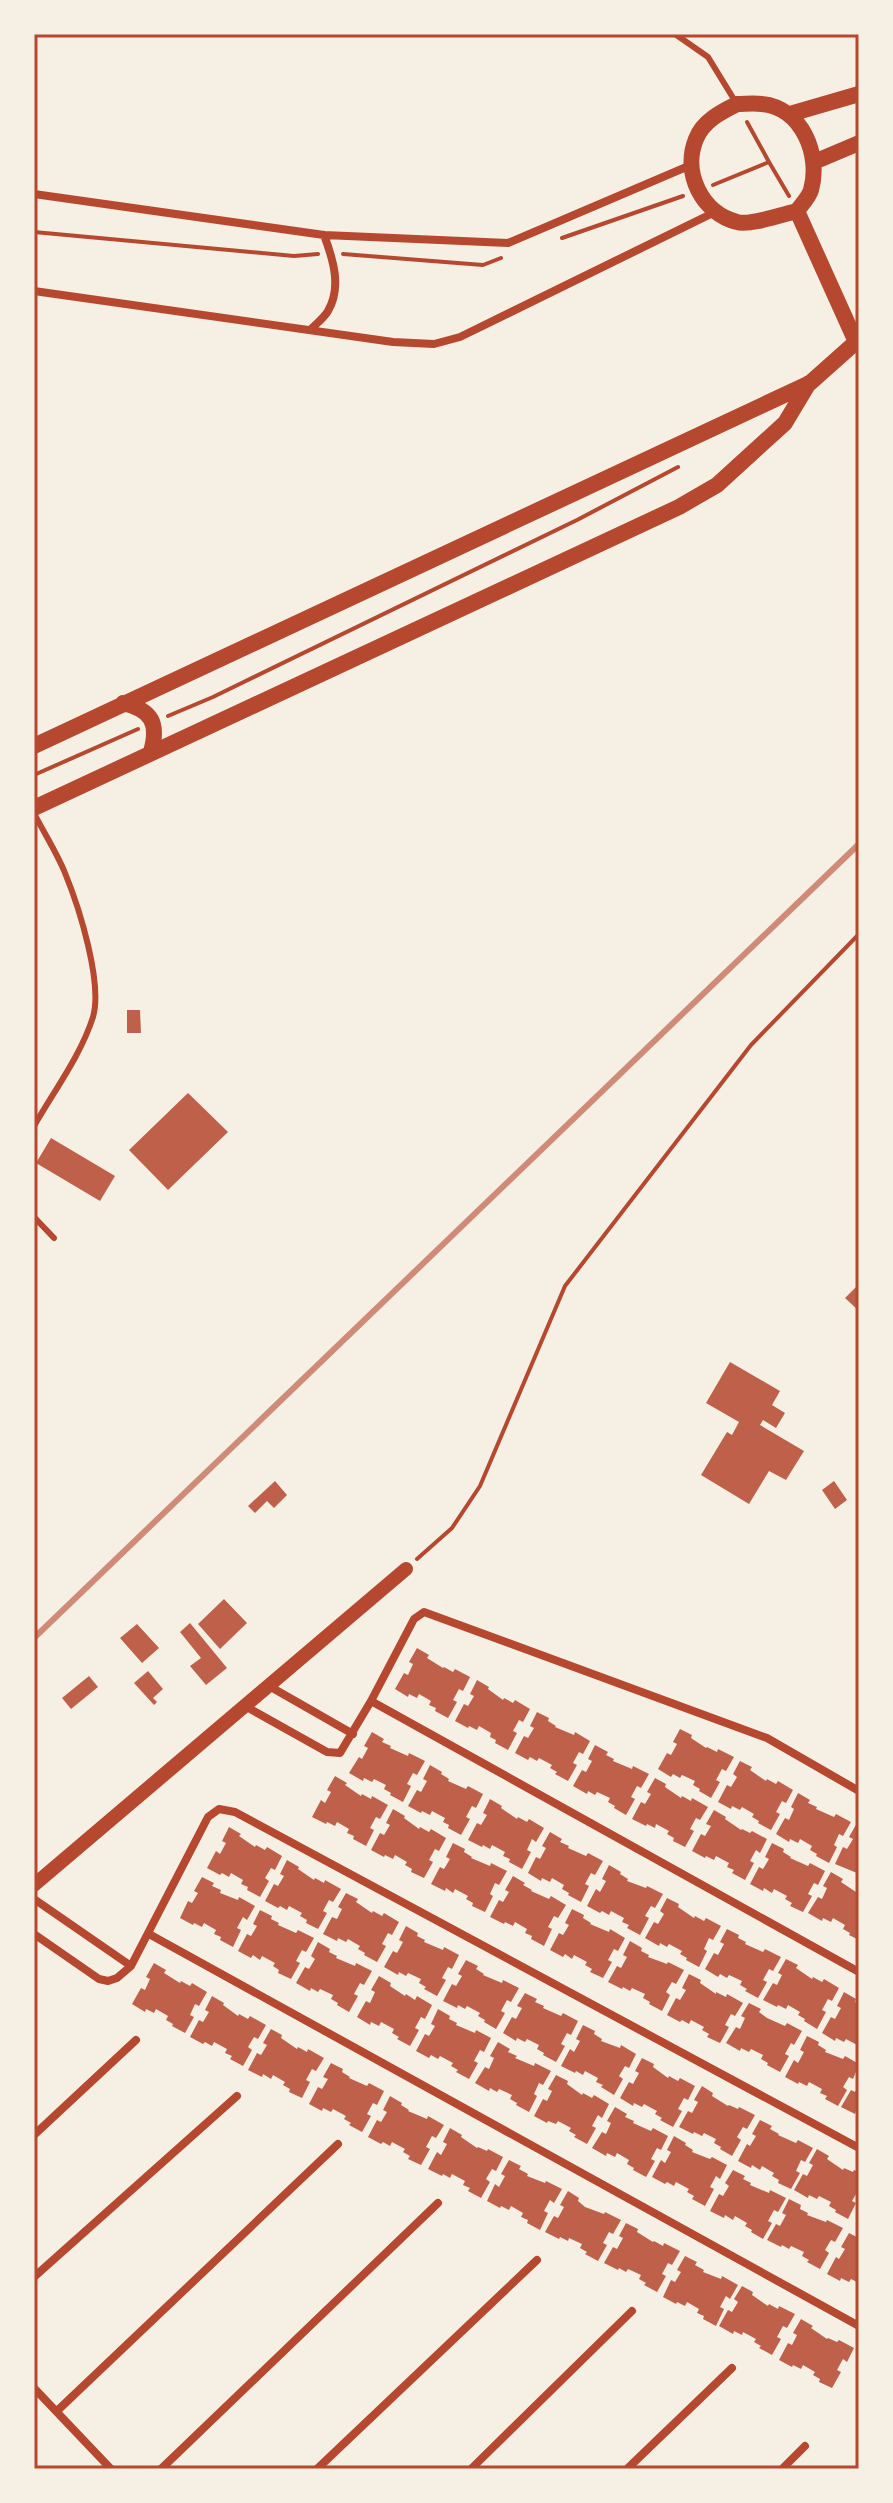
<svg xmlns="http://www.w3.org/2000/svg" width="893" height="2503" viewBox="0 0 893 2503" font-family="'Source Sans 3',sans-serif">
<rect width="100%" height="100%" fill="#f6efe4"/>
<!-- building -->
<path fill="#bf614a" d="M127 1010H140L141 1033H127Z
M188 1093 228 1132 168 1190 129 1150Z
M51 1138 115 1176 100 1201 36 1163Z
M859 1284V1311L845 1298Z
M730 1362 780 1391 772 1405 785 1413 776 1428 763 1420 760 1425 804 1451 786 1480 769 1471 749 1504 701 1475 727 1432 732 1435 739 1422 706 1403Z
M275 1481 287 1495 274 1508 267 1501 255 1513 248 1506Z
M834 1481 847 1500 835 1509 822 1490Z
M224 1599 247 1623 220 1649 198 1624Z
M190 1623 227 1668 206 1685 190 1666 201 1658 180 1632Z
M137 1624 159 1648 142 1663 120 1638Z
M417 1648 429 1655 427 1658 443 1668 444 1667 453 1672 455 1669 470 1677 463 1691 459 1689 453 1700 457 1702 448 1718 435 1711 436 1708 429 1705 431 1701 419 1694 417 1698 409 1694 408 1697 395 1689 404 1673 408 1675 413 1664 409 1662Z
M148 1671 163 1689 153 1698 157 1702 154 1705 134 1683Z
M89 1676 98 1687 71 1709 62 1698Z
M477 1680 489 1687 488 1689 503 1700 504 1698 513 1703 515 1700 530 1709 523 1722 519 1720 513 1731 517 1733 508 1750 495 1743 496 1740 490 1737 491 1733 479 1726 477 1730 469 1726 468 1728 455 1721 464 1704 468 1706 474 1696 470 1694Z
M537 1712 549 1718 548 1721 556 1726 555 1727 574 1735 575 1732 590 1741 583 1754 579 1752 573 1763 577 1765 568 1781 555 1774 557 1772 550 1768 552 1765 539 1758 537 1761 530 1757 528 1760 515 1753 524 1736 528 1738 534 1728 530 1726Z
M680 1729 692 1735 691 1738 706 1748 707 1747 717 1752 718 1749 734 1757 726 1771 722 1769 716 1780 720 1782 711 1798 699 1791 700 1789 693 1785 695 1781 682 1775 680 1778 673 1774 671 1777 658 1769 667 1753 671 1755 677 1744 673 1742Z
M372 1732 384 1739 382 1742 391 1746 390 1748 408 1756 409 1753 425 1761 417 1775 413 1773 407 1784 411 1786 403 1802 390 1795 391 1793 384 1789 386 1785 374 1779 372 1782 364 1778 363 1781 349 1773 359 1757 362 1759 368 1748 364 1746Z
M595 1745 608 1752 606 1755 614 1759 613 1761 632 1769 633 1766 649 1774 641 1788 637 1786 631 1797 635 1799 626 1815 614 1808 615 1806 608 1802 610 1798 597 1792 595 1795 588 1791 587 1794 573 1786 582 1770 586 1772 592 1761 588 1759Z
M740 1761 752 1767 750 1770 766 1781 767 1779 776 1784 778 1781 793 1790 786 1803 782 1801 776 1812 780 1814 771 1830 758 1823 759 1821 752 1817 754 1814 742 1807 740 1810 732 1806 731 1809 718 1802 727 1785 731 1787 737 1777 733 1774Z
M430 1765 442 1772 441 1774 449 1779 448 1781 466 1789 468 1786 483 1794 476 1808 472 1806 466 1817 470 1819 461 1835 448 1828 449 1825 443 1822 445 1818 432 1811 430 1815 422 1811 421 1813 408 1806 417 1790 421 1792 427 1781 423 1779Z
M335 1776 347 1783 345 1785 361 1796 362 1794 371 1799 372 1796 388 1805 380 1819 376 1817 370 1828 374 1830 366 1846 353 1839 354 1836 347 1833 349 1829 337 1822 335 1826 327 1822 326 1824 312 1817 321 1800 325 1803 331 1792 327 1790Z
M655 1778 666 1784 665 1787 681 1798 682 1796 691 1801 692 1798 708 1807 700 1820 696 1818 690 1829 694 1831 685 1847 673 1841 674 1838 667 1834 669 1831 656 1824 655 1828 647 1824 646 1826 632 1819 641 1802 645 1804 651 1794 647 1792Z
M798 1793 810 1800 808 1803 817 1807 816 1809 834 1817 836 1814 851 1822 843 1836 839 1834 834 1845 837 1847 829 1863 816 1856 817 1854 810 1850 812 1846 800 1839 798 1843 790 1839 789 1842 776 1834 785 1818 789 1820 794 1809 791 1807Z
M490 1799 502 1806 501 1808 517 1819 518 1817 527 1822 529 1819 544 1828 536 1842 532 1839 527 1850 531 1852 522 1869 509 1862 510 1859 503 1856 505 1852 492 1845 490 1849 483 1845 482 1847 468 1840 477 1823 481 1825 487 1815 483 1813Z
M393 1809 405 1816 404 1818 419 1829 420 1827 429 1832 431 1829 446 1838 439 1851 435 1849 429 1860 433 1862 424 1878 411 1872 412 1869 405 1865 407 1862 395 1855 393 1859 385 1855 384 1857 371 1850 380 1833 384 1835 390 1825 386 1823Z
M714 1810 726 1817 725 1819 741 1830 742 1829 750 1833 752 1831 767 1839 760 1853 756 1850 750 1861 754 1863 745 1880 732 1873 734 1870 727 1867 729 1863 716 1856 714 1860 706 1856 705 1858 692 1851 701 1834 705 1836 711 1826 706 1824Z
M857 1823 859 1824V1869L857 1873 835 1864 843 1847 847 1849 853 1839 849 1837Z
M229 1827 241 1834 239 1836 255 1847 256 1845 265 1850 267 1847 282 1856 275 1870 271 1868 265 1878 269 1881 260 1897 247 1890 248 1887 241 1884 243 1880 231 1873 229 1877 222 1873 220 1875 207 1868 216 1851 220 1854 226 1843 222 1841Z
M550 1832 562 1839 560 1842 569 1846 568 1848 586 1856 588 1853 603 1861 595 1875 591 1873 585 1884 589 1886 581 1902 568 1895 569 1893 562 1889 564 1885 552 1878 550 1882 542 1878 541 1881 528 1873 536 1857 540 1859 546 1848 542 1846Z
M453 1843 465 1849 464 1852 472 1857 471 1858 490 1866 491 1863 507 1871 499 1885 495 1883 490 1894 493 1896 485 1912 472 1906 473 1903 466 1899 468 1896 455 1889 453 1893 446 1888 445 1891 431 1884 440 1867 444 1869 450 1859 446 1857Z
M772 1843 784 1849 783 1852 791 1857 790 1858 808 1866 810 1863 825 1871 818 1885 814 1883 808 1894 812 1896 803 1912 790 1906 792 1903 785 1899 787 1896 774 1889 772 1893 764 1888 763 1891 750 1884 759 1867 763 1869 769 1859 765 1857Z
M287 1860 299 1867 298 1869 314 1880 315 1878 324 1883 325 1880 341 1889 333 1902 329 1900 323 1911 327 1913 318 1929 306 1923 307 1920 300 1916 302 1913 289 1906 287 1910 280 1906 278 1908 265 1901 274 1884 278 1886 284 1876 280 1874Z
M609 1865 621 1872 620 1874 628 1879 627 1881 646 1888 647 1886 663 1894 655 1908 651 1906 645 1916 649 1918 640 1935 627 1928 629 1925 622 1922 624 1918 611 1911 609 1915 602 1911 600 1913 587 1906 596 1889 600 1892 606 1881 602 1879Z
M831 1872 843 1879 841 1882 859 1894V1940L849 1935 850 1933 843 1929 845 1925 833 1918 831 1922 823 1918 822 1921 808 1913 818 1897 822 1899 827 1888 823 1886Z
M513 1876 525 1883 523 1885 532 1890 531 1891 549 1899 551 1896 566 1905 558 1918 554 1916 548 1927 552 1929 544 1946 531 1939 532 1936 525 1933 527 1929 515 1922 513 1926 505 1922 504 1924 490 1917 499 1900 503 1902 509 1892 505 1890Z
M202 1877 214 1883 212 1886 221 1890 220 1893 238 1900 239 1897 255 1906 247 1920 243 1917 237 1928 241 1930 233 1947 220 1940 221 1937 214 1934 216 1930 204 1923 202 1927 194 1923 193 1925 180 1918 188 1901 192 1903 198 1893 194 1891Z
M346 1893 358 1899 356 1902 372 1913 373 1911 382 1916 384 1913 399 1922 392 1935 388 1933 382 1944 386 1946 377 1962 364 1955 365 1953 358 1949 360 1946 348 1939 346 1942 338 1938 337 1941 323 1934 332 1917 337 1919 342 1909 338 1907Z
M667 1898 679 1904 678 1907 694 1918 695 1916 704 1921 706 1918 721 1926 713 1940 709 1938 704 1949 707 1951 699 1967 686 1960 687 1958 680 1954 682 1951 669 1944 667 1947 660 1943 659 1946 645 1938 654 1922 658 1924 664 1914 660 1911Z
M572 1909 584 1915 583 1918 591 1923 590 1924 609 1932 610 1929 625 1938 618 1951 614 1949 608 1960 612 1962 603 1978 590 1972 592 1969 585 1965 587 1962 574 1955 572 1959 565 1954 563 1957 550 1950 559 1933 563 1935 569 1925 565 1923Z
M260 1910 272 1916 271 1919 279 1923 278 1925 296 1933 298 1930 314 1938 306 1952 302 1950 296 1961 300 1963 291 1979 278 1973 279 1970 273 1966 275 1963 262 1956 260 1960 253 1955 251 1958 238 1951 247 1934 251 1936 257 1926 253 1924Z
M406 1926 418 1933 417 1936 425 1940 424 1942 443 1950 444 1947 459 1955 452 1969 448 1967 442 1978 446 1980 437 1996 424 1989 426 1987 419 1983 421 1979 408 1973 406 1976 399 1972 398 1975 384 1967 393 1951 397 1953 403 1942 399 1940Z
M727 1929 739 1935 738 1938 746 1942 745 1944 763 1952 765 1949 781 1957 773 1971 769 1969 763 1980 767 1982 758 1998 745 1991 747 1989 740 1985 742 1981 729 1975 727 1978 720 1974 718 1977 705 1969 714 1953 718 1955 724 1944 720 1942Z
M630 1941 642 1948 641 1951 649 1955 648 1957 667 1964 668 1962 684 1970 676 1984 672 1982 666 1992 670 1995 662 2011 649 2004 650 2002 643 1998 645 1994 632 1988 630 1991 623 1987 622 1989 608 1982 617 1966 621 1968 627 1957 623 1955Z
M318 1942 330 1949 329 1952 337 1956 336 1958 355 1966 356 1963 372 1971 364 1985 360 1983 354 1994 358 1996 349 2012 337 2005 338 2003 331 1999 333 1995 320 1989 318 1992 311 1988 310 1991 296 1983 305 1967 309 1969 315 1959 311 1956Z
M786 1959 798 1965 796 1968 812 1979 813 1977 822 1982 824 1979 839 1988 832 2001 828 1999 822 2010 826 2012 817 2029 804 2021 805 2019 798 2015 800 2012 788 2005 786 2009 778 2005 777 2007 763 2000 773 1983 777 1985 782 1975 778 1973Z
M466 1960 478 1966 476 1969 484 1974 483 1975 502 1983 503 1980 519 1988 511 2002 507 2000 501 2011 505 2013 496 2029 484 2022 485 2020 478 2016 480 2013 467 2006 465 2009 458 2005 457 2008 443 2001 452 1984 456 1986 462 1976 458 1974Z
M154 1963 166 1970 164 1973 180 1983 181 1981 190 1986 192 1983 207 1992 199 2006 195 2004 190 2015 194 2017 185 2033 172 2026 173 2024 166 2020 168 2016 156 2009 154 2013 146 2009 145 2012 132 2004 141 1988 145 1990 150 1979 146 1977Z
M689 1974 701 1980 700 1983 716 1994V1992L726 1997 727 1994 743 2003 735 2016 731 2014 725 2025 729 2027 720 2043 707 2037 709 2034 702 2030 704 2027 691 2020 689 2024 682 2020 680 2022 667 2015 676 1998 680 2000 686 1990 682 1988Z
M379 1976 391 1983 390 1986 405 1996 406 1994 415 2000 417 1996 432 2005 425 2019 421 2017 415 2028 419 2030 410 2046 397 2039 399 2037 392 2033 394 2029 381 2022 379 2026 371 2022 370 2025 357 2017 366 2001 370 2003 375 1992 371 1990Z
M844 1992 856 1999 855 2002 859 2004V2046L846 2039 844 2042 836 2038 835 2041 822 2033 831 2017 835 2019 841 2008 837 2006Z
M525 1993 537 1999 535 2002 544 2006 543 2008 561 2016 563 2013 578 2021 571 2035 567 2033 561 2044 565 2046 556 2062 543 2055 544 2053 537 2049 539 2045 527 2039 525 2042 517 2038 516 2041 503 2033 512 2017 516 2019 522 2008 517 2006Z
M212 1996 224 2003 223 2005 238 2016 239 2014 248 2019 250 2016 266 2025 258 2039 254 2037 248 2047 252 2050 243 2066 230 2059 232 2056 225 2053 227 2049 214 2042 212 2046 205 2042 203 2044 190 2037 199 2020 203 2022 209 2012 205 2010Z
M749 2003 761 2009 759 2012 767 2018 785 2026 787 2023 802 2031 794 2045 791 2043 785 2054 789 2056 780 2072 767 2065 768 2063 761 2059 763 2055 751 2049 749 2052 741 2048 740 2051 726 2043 736 2027 740 2029 745 2018 741 2016Z
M438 2009 450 2016 449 2019 457 2023 456 2025 475 2033 476 2030 491 2038 484 2052 480 2050 474 2061 478 2063 469 2079 456 2072 458 2070 451 2066 453 2063 440 2056 438 2059 431 2055 429 2058 416 2051 425 2034 429 2036 435 2026 431 2024Z
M583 2025 595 2031 594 2034 602 2039 601 2041 620 2048 621 2045 636 2054 629 2068 625 2066 619 2076 623 2079 614 2095 601 2087 603 2085 596 2082 598 2078 585 2071 583 2075 576 2071 575 2073 561 2066 570 2049 574 2052 580 2041 576 2039Z
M271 2029 282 2035 281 2038 297 2049 298 2047 307 2052 308 2049 324 2058 316 2071 312 2069 306 2080 310 2082 302 2098 289 2092 290 2089 283 2085 285 2082 273 2075 271 2079 263 2074 262 2077 248 2070 257 2053 261 2055 267 2045 263 2043Z
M807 2036 819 2042 818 2045 826 2050 825 2052 843 2059 845 2056 859 2064 853 2079 849 2077 843 2087 847 2090 838 2106 825 2099 827 2096 820 2093 822 2089 809 2082 807 2086 799 2082 798 2084 785 2077 794 2060 798 2063 804 2052 800 2050Z
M498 2042 510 2049 508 2052 517 2056 515 2058 534 2066 535 2063 551 2071 543 2085 539 2083 534 2094 537 2096 529 2112 516 2105 517 2103 510 2099 512 2095 499 2089 497 2092 490 2088 489 2091 475 2083 485 2067 489 2069 494 2058 490 2056Z
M642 2058 654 2064 653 2067 668 2078 669 2076 678 2081 680 2078 695 2086 688 2100 684 2098 678 2109 682 2111 673 2127 660 2120 662 2118 655 2114 657 2111 644 2104 642 2107 634 2103 633 2106 620 2098 629 2082 633 2084 639 2073 635 2071Z
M331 2063 343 2069 342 2072 350 2077 349 2078 367 2086 369 2083 384 2091 377 2105 373 2103 367 2114 371 2116 362 2132 349 2125 351 2123 344 2119 346 2116 333 2109 331 2112 323 2108 322 2111 309 2104 318 2087 322 2089 328 2079 323 2077Z
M556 2075 568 2081 567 2084 582 2095 583 2093 592 2098 594 2095 609 2104 602 2118 598 2115 592 2126 596 2128 587 2144 574 2137 576 2135 569 2131 571 2128 558 2121 556 2124 548 2121 547 2123 534 2116 543 2099 547 2101 552 2091 548 2089Z
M859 2084V2113L856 2111 855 2114 841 2107 851 2090 855 2092Z
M702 2086 713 2093 712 2096 728 2106 729 2105 738 2109 739 2107 755 2115 747 2129 743 2127 737 2137 741 2140 732 2156 720 2149 721 2147 714 2143 716 2139 704 2133 702 2136 694 2132 693 2134 679 2127 688 2111 692 2113 698 2102 694 2100Z
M390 2096 402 2103 401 2105 409 2110 408 2111 427 2119 428 2116 444 2125 436 2138 432 2136 426 2147 430 2149 421 2165 408 2159 410 2156 403 2152 405 2149 392 2142 390 2146 383 2142 381 2144 368 2137 377 2120 381 2122 387 2112 383 2110Z
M615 2107 627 2114 625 2117 634 2121 633 2123 651 2131 653 2128 668 2136 661 2150 657 2148 651 2159 655 2161 646 2177 633 2170 634 2168 627 2164 629 2160 617 2153 615 2157 607 2153 606 2156 592 2148 602 2132 606 2134 611 2123 607 2121Z
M760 2120 772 2126 770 2129 779 2134 778 2135 796 2143 798 2140 813 2148 805 2162 801 2160 796 2171 800 2173 791 2189 778 2183 779 2180 772 2176 774 2173 762 2166 760 2170 752 2165 751 2168 738 2161 747 2144 750 2146 756 2136 752 2134Z
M450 2128 462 2135 461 2137 477 2148 478 2147 487 2151 488 2149 503 2157 496 2171 492 2169 486 2179 490 2182 481 2198 468 2191 470 2188 463 2185 465 2181 452 2174 450 2178 443 2174 442 2176 428 2169 437 2152 441 2155 447 2144 443 2142Z
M674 2136 686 2143 685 2145 693 2150 692 2152 710 2159 712 2157 727 2165 720 2179 716 2176 710 2187 714 2189 705 2206 692 2199 694 2196 687 2192 689 2189 676 2182 674 2186 667 2182 665 2184 652 2177 661 2160 665 2163 671 2152 667 2150Z
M817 2149 829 2156 827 2159 843 2170 844 2168 853 2172 854 2170 859 2172V2189L852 2201 856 2203 848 2219 835 2212 836 2210 829 2206 831 2202 819 2196 817 2199 809 2195 808 2198 794 2190 803 2174 807 2176 813 2165 809 2163Z
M509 2160 521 2166 519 2169 528 2174 527 2176 545 2183 546 2181 562 2189 554 2203 550 2200 544 2211 548 2213 540 2230 527 2223 528 2220 521 2217 523 2213 511 2206 509 2210 501 2206 500 2208 487 2201 495 2184 499 2187 505 2176 501 2174Z
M733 2170 745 2176 743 2179 751 2183 750 2185 769 2193 770 2190 786 2198 778 2212 774 2210 768 2221 772 2223 763 2239 751 2232 752 2230 745 2226 747 2223 735 2216 733 2220 725 2215 724 2218 710 2211 719 2194 723 2196 729 2186 725 2183Z
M568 2191 579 2198 578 2201 585 2207 604 2214 605 2212 621 2220 613 2234 609 2232 603 2243 607 2245 598 2261 585 2254 587 2252 580 2248 582 2244 569 2238 568 2241 560 2237 559 2239 545 2232 554 2216 558 2218 564 2207 560 2205Z
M789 2199 801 2205 800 2209 808 2213 807 2215 826 2222 827 2220 843 2228 835 2242 831 2240 825 2250 829 2253 820 2269 807 2262 809 2260 802 2256 804 2252 791 2246 789 2249 782 2245 781 2247 767 2240 776 2224 780 2226 786 2215 782 2213Z
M626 2223 638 2229 637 2232 653 2242 654 2241 663 2246 664 2243 680 2251 672 2265 668 2263 662 2274 666 2276 657 2292 644 2285 646 2283 639 2279 641 2275 628 2269 626 2272 619 2268 618 2270 604 2263 613 2247 617 2249 623 2238 619 2236Z
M849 2233 859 2238V2283L851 2279 849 2282 841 2278 840 2281 827 2274 836 2257 839 2259 845 2249 841 2247Z
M685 2256 697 2262 695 2265 704 2270 703 2272 721 2279 722 2276 738 2285 730 2299 726 2296 720 2307 724 2309 716 2326 703 2319 704 2316 697 2313 699 2309 687 2302 685 2306 677 2302 676 2304 663 2297 671 2280 675 2282 681 2272 677 2270Z
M742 2286 753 2292 752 2295 768 2306 769 2304 778 2309 779 2306 795 2314 787 2328 783 2326 777 2337 781 2339 772 2355 759 2348 761 2346 754 2342 756 2339 743 2332 742 2335 734 2331 733 2334 719 2326 728 2310 732 2312 738 2302 734 2299Z
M801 2319 813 2326 811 2328 827 2339 828 2338 837 2342 839 2340 854 2348 847 2362 843 2359 837 2370 841 2372 832 2388 819 2382 820 2379 813 2375 815 2372 803 2365 801 2369 793 2365 792 2367 779 2360 788 2343 792 2345 797 2335 793 2333Z"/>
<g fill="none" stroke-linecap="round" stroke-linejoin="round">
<!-- path -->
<path stroke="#b5482f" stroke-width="4" d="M747 122 769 162
M713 185 769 162 789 196
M34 232 294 256 318 254
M562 238 683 196
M343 254 483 265 501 258
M168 716 213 697 577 520 678 467
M34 775 138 729
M417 1559 452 1528 480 1486 565 1286 751 1045 859 934"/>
<!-- service -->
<path stroke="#b5482f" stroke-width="6" d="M675 34 708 57 735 101
M34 813C44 833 57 853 65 873 79 907 103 983 93 1017 81 1055 54 1091 34 1126
M34 1217 54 1238"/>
<!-- minor -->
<path stroke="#b5482f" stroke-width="8" d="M34 194 324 235 508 243 691 165
M34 291 393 342 434 344 460 337 715 212
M310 330C316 324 324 318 328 311 342 287 333 259 324 235
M269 1686 353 1734
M371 1701 859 1972
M245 1706 327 1752 340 1753 371 1701 414 1619 424 1612 767 1738 859 1791
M34 1899 131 1966
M34 1934 99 1979 108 1981 117 1978 131 1966 208 1817 219 1809 235 1812 859 2148
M149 1934 859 2326
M34 2135 136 2040
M34 2277 237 2096
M34 2388 111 2469
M57 2411 338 2144
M161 2469 438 2203
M317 2469 537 2260
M471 2469 632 2311
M627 2469 732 2368
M782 2469 805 2446"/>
<!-- tertiary -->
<path stroke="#b5482f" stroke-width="14" d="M34 1885 406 1569"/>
<!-- secondary -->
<path stroke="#b5482f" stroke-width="16" d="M737 104C745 104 754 103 762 104 802 108 821 155 811 190 809 197 802 204 797 211 784 214 749 226 737 222 702 213 682 173 696 139 703 121 721 112 737 104Z
M790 114 859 94
M814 162 859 143
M123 703C152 710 159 723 151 752
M34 746 810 383 856 342 797 211
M34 808 679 507 717 485 785 423 809 383"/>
<!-- rail -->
<path stroke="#cf8b77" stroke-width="6" d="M34 1638 859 844"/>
</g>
<!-- border -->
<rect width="893" height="2503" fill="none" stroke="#f6efe4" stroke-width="72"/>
<rect x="36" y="36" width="821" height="2431" fill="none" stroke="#b5482f" stroke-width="3"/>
</svg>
